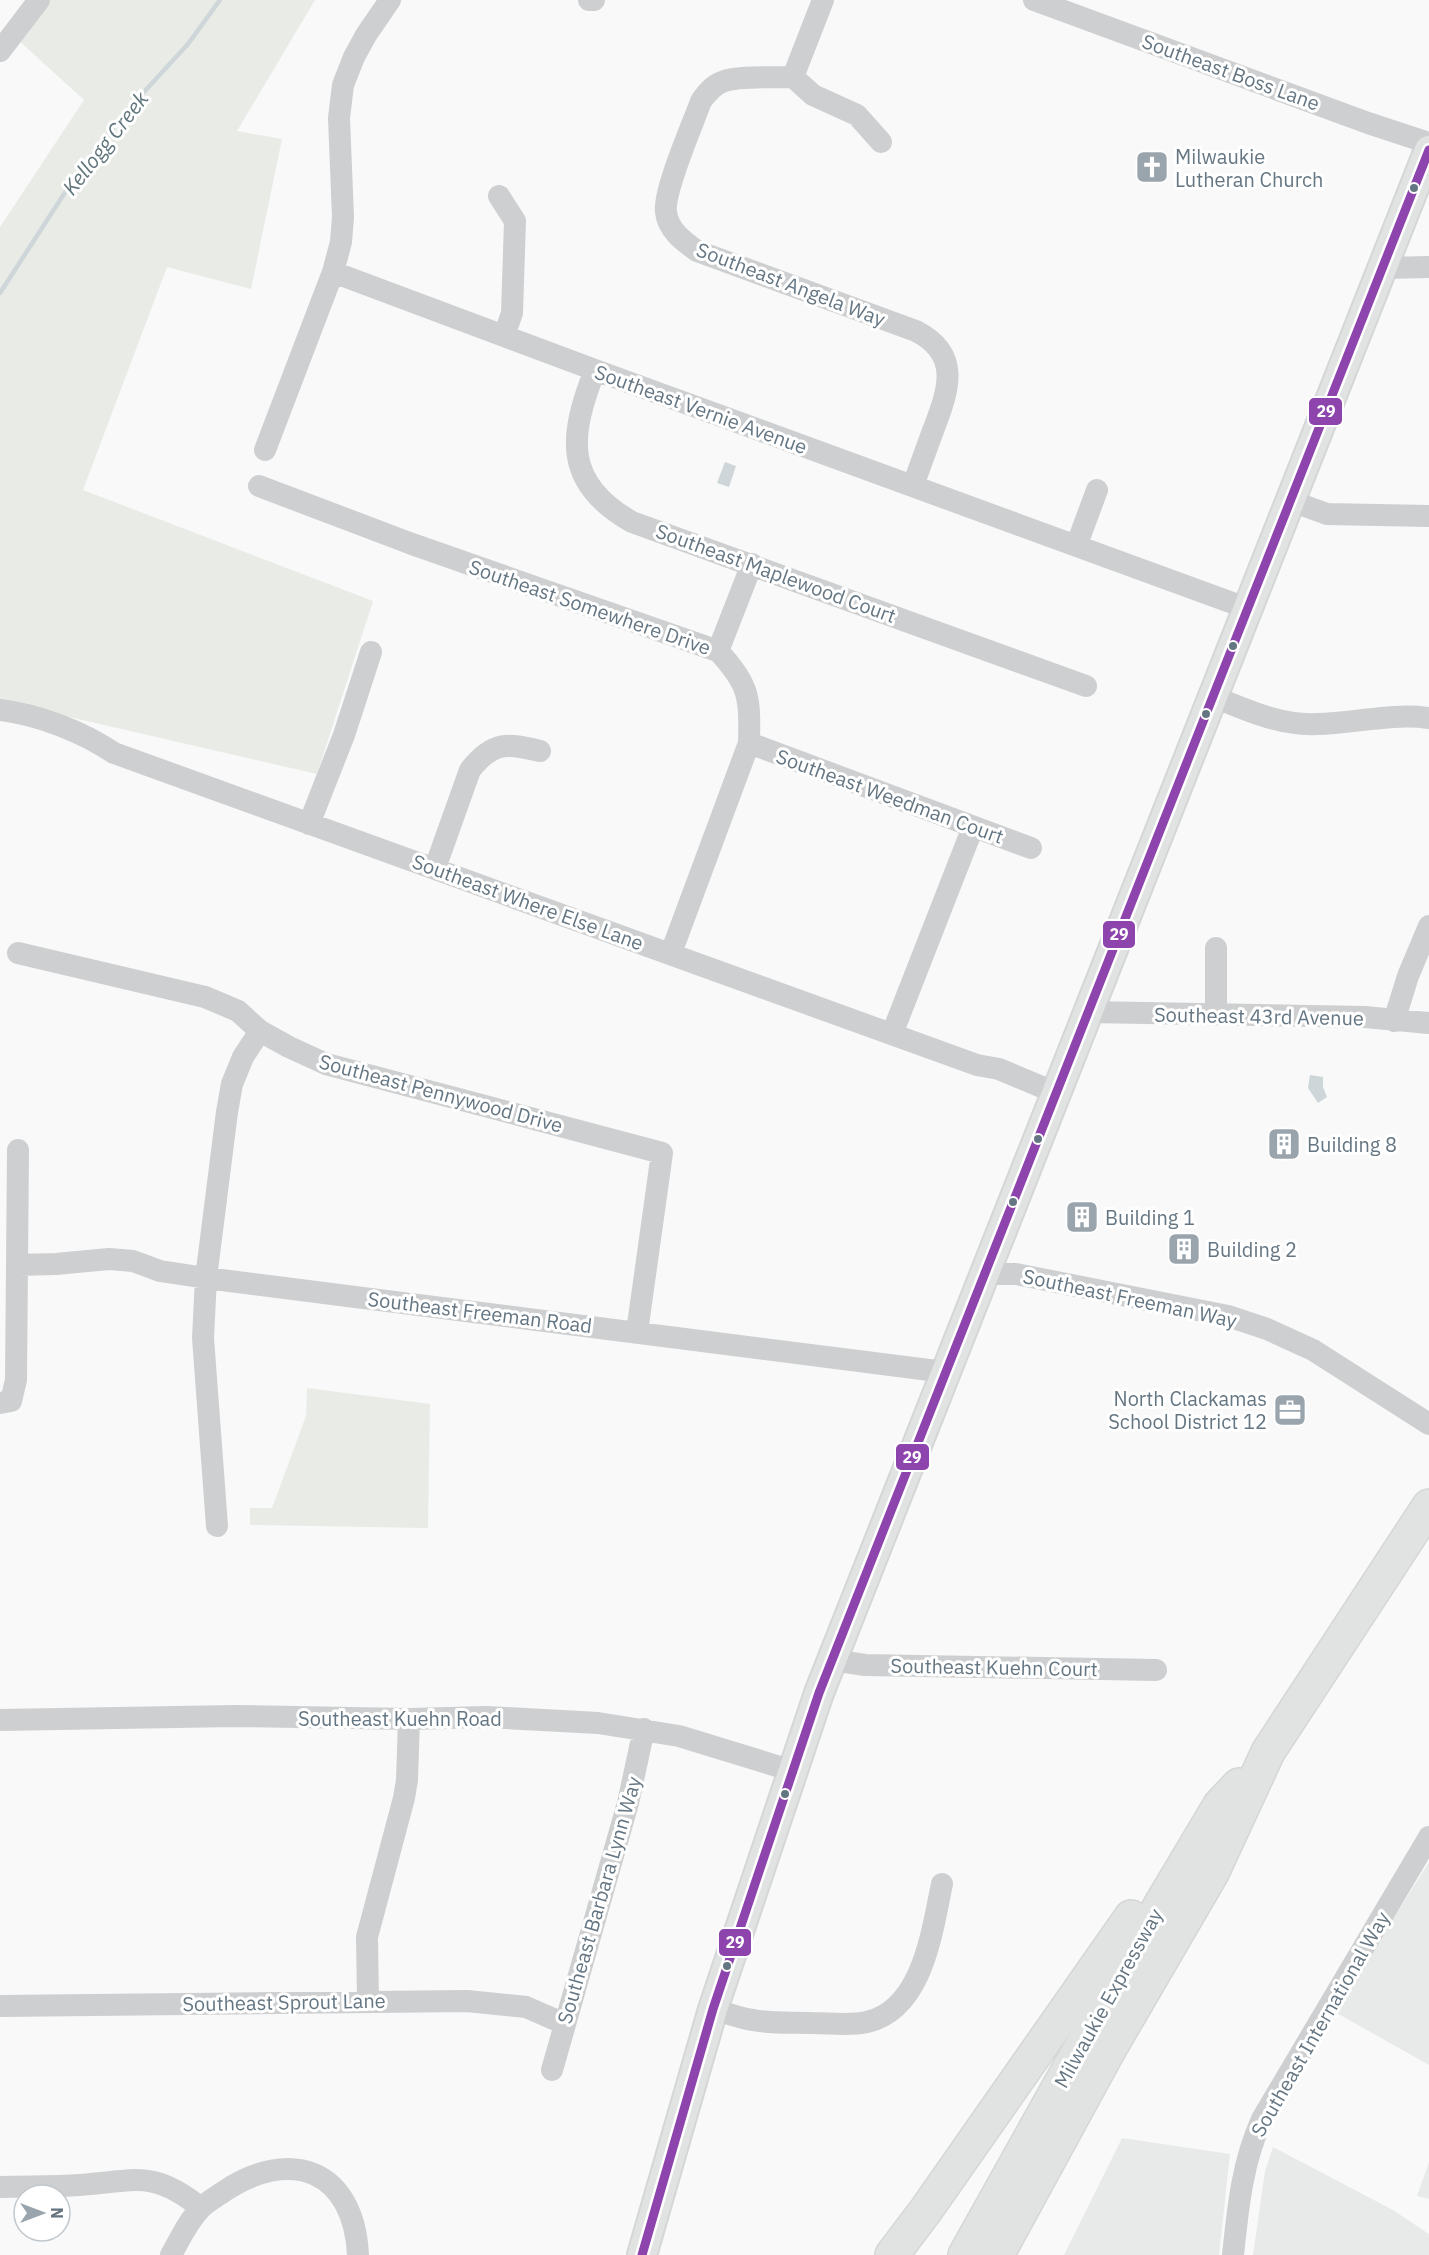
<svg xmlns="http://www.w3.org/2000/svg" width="1429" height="2255" viewBox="0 0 1429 2255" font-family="'IBM Plex Sans',sans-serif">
<rect width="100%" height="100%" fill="#f9f9f9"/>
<!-- built -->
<path fill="#e8e9e9" d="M1429 1862V2065L1335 2012Z
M1122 2138 1230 2154 1219 2255H1064Z
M1273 2147 1393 2210 1429 2234V2255H1253L1265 2171Z
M1429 2162V2199L1417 2196Z"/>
<!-- green -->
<path fill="#e8ebe6" d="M46 0H315L237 131 282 139 251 289 167 267 83 490 373 601 317 774 0 701V227L84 100 16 38Z
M307 1388 430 1404 428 1528 250 1525V1508H272L306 1416Z"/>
<!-- water -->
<path fill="#ced6d9" d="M725 462 736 466 729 487 717 483Z
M1310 1075 1323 1077V1087L1327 1097 1318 1103 1308 1088Z"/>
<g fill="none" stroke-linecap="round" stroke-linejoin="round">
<!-- stream -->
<path stroke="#ced6d9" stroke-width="4.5" d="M0 293 64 194 121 117 188 44 220 0"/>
<!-- major casing -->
<g stroke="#d5d6d7" stroke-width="32">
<path id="major" d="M642 2255 713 2009 819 1693 1429 150"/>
</g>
<!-- highway casing -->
<g stroke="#d5d6d6" stroke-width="36">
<path id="highway" d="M892 2255 926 2210 1131 1917
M965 2255 1161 1904 1220 1805 1239 1785
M997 2255 1110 2048 1212 1873 1268 1752 1429 1506"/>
</g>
<!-- minor -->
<path stroke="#cecfd0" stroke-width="22" d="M589 0H594
M1034 0 1368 123 1429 143
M0 51 39 0
M793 77C774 78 738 75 722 82 713 85 707 93 701 101 693 124 663 191 666 212 668 230 683 241 697 251L916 331C961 354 949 389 934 428 927 447 920 466 913 486
M793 77 813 95 857 115 881 142
M793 77 823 0
M499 196 515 221 512 313 504 336
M1383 268 1429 267
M333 272 595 370 1249 609
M595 370C569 436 563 483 632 522L1086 686
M265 450 333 272 341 242 343 217 339 118 343 85 354 57 366 35 390 0
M259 486 412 544 718 651C750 685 750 698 749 743L671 953
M1291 501 1327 514 1429 516
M1077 544 1097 490
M718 651 752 564
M1214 697C1247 710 1280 726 1317 724 1355 723 1391 713 1429 718
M0 710C39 715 81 731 114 753L977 1065 999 1069 1056 1093
M749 743 1031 848
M309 824 344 735 371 652
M435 868 470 770C493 741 507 743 540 751
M18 953 205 997 238 1011 260 1031 289 1047 326 1064 662 1153 637 1332
M1088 1012 1365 1017 1429 1023
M1216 1014V948
M1394 1021 1408 976 1429 926
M892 1034 973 827
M17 1265 56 1264 109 1259 133 1261 160 1271 206 1278 945 1372
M984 1274H1016L1228 1316 1267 1329 1313 1350 1429 1424
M0 1403 11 1401 16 1380 18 1150
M217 1526 203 1338 206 1278 227 1112 232 1084 243 1057 260 1031
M832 1660 865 1665 1156 1670
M0 1720 235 1716 409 1719 487 1717 598 1723 679 1736 793 1771
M368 2001 367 1937 404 1798 407 1780 409 1719
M0 2006 467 2001 526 2007 565 2024
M713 2009C726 2013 739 2018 753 2020 772 2024 793 2022 812 2023 830 2023 850 2026 867 2022 923 2009 932 1931 942 1884
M552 2070 628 1803 644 1729
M0 2187C26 2186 53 2187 79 2185 135 2181 153 2169 201 2208
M171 2255C180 2239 188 2221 201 2208 207 2202 216 2197 223 2192 291 2146 354 2170 358 2255
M1233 2255C1238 2208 1242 2163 1262 2119L1429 1837"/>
<!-- major -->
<use href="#major" stroke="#e1e2e2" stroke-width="28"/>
<!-- highway -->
<use href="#highway" stroke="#e1e2e2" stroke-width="33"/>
<!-- bus-1 casing -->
<g stroke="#fff" stroke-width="14">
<path id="bus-1" d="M642 2255 713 2009 819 1693 1429 150"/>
</g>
<!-- bus-1 -->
<use href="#bus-1" stroke="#8e44ad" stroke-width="9"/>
</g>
<!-- icons -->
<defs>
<g id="church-square" transform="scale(1.725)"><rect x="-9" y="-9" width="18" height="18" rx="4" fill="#99a4ac" stroke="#fff"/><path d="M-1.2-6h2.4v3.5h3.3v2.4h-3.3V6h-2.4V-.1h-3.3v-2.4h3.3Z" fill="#fff"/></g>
<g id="building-square" transform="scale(1.725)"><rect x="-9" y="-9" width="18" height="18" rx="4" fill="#99a4ac" stroke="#fff"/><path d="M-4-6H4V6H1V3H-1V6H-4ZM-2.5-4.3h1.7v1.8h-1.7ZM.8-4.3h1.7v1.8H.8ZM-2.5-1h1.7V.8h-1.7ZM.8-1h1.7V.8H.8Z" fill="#fff"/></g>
<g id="office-square" transform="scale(1.725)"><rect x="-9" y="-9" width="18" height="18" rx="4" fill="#99a4ac" stroke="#fff"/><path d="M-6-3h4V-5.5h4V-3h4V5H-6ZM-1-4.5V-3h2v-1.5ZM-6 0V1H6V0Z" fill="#fff"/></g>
</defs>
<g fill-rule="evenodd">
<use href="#church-square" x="1152" y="167"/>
<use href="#building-square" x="1284" y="1144"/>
<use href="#building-square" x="1082" y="1217"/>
<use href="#building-square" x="1184" y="1249"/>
<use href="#office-square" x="1290" y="1410"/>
</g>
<!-- markers -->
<g fill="#657683" stroke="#fff" stroke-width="2">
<circle cx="1414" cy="188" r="5"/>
<circle cx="1233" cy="646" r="5"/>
<circle cx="1206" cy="714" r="5"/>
<circle cx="1038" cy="1139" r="5"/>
<circle cx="1013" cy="1202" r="5"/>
<circle cx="785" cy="1794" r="5"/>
<circle cx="727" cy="1966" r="5"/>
</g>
<g text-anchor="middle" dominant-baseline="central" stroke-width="6" stroke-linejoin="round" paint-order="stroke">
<!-- street labels -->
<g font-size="20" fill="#657683" stroke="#fff">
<text transform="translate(1231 72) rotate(20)">Southeast Boss Lane</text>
<text transform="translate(791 284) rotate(21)">Southeast Angela Way</text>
<text transform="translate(701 409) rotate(20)">Southeast Vernie Avenue</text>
<text transform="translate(776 573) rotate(20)">Southeast Maplewood Court</text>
<text transform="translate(590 607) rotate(19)">Southeast Somewhere Drive</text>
<text transform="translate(890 796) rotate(20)">Southeast Weedman Court</text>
<text transform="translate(528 902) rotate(20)">Southeast Where Else Lane</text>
<text transform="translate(1259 1016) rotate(1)">Southeast 43rd Avenue</text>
<text transform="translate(441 1093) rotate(15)">Southeast Pennywood Drive</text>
<text transform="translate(1130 1298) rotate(12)">Southeast Freeman Way</text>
<text transform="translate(480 1312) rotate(7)">Southeast Freeman Road</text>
<text transform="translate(994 1667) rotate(1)">Southeast Kuehn Court</text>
<text x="400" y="1718">Southeast Kuehn Road</text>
<text transform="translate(599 1900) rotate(-74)">Southeast Barbara Lynn Way</text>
<text transform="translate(1108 1998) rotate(-61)">Milwaukie Expressway</text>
<text transform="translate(284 2002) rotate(-1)">Southeast Sprout Lane</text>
<text transform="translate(1320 2024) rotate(-60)">Southeast International Way</text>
</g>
<!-- poi labels -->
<g font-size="20" fill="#657683" stroke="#fff" text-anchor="start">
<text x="1175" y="156">Milwaukie<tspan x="1175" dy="23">Lutheran Church</tspan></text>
<text x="1307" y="1144">Building 8</text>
<text x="1105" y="1217">Building 1</text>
<text x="1207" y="1249">Building 2</text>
<text x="1267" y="1398" text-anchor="end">North Clackamas<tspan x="1267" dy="23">School District 12</tspan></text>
</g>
<!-- water labels -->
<g font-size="21" font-style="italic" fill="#60757c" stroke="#fff">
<text transform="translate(105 143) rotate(-52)">Kellogg Creek</text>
</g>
</g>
<g stroke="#fff" stroke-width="2">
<rect x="1308" y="397" width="35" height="29" rx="6" fill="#8e44ad"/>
<rect x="1102" y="920" width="34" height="29" rx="6" fill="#8e44ad"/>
<rect x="895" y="1443" width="35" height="28" rx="6" fill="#8e44ad"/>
<rect x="718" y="1928" width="34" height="29" rx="6" fill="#8e44ad"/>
</g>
<g font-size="16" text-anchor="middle" font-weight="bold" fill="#fff">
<text x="1326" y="417">29</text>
<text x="1119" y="940">29</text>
<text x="912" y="1463">29</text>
<text x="735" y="1948">29</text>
</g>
<!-- north arrow -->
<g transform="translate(42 2213) rotate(90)"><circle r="28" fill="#ffffff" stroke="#c1c8cd" stroke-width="1.5"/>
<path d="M0-4.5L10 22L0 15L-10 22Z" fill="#99a4ac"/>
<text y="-9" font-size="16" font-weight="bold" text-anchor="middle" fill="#657683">N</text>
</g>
</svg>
